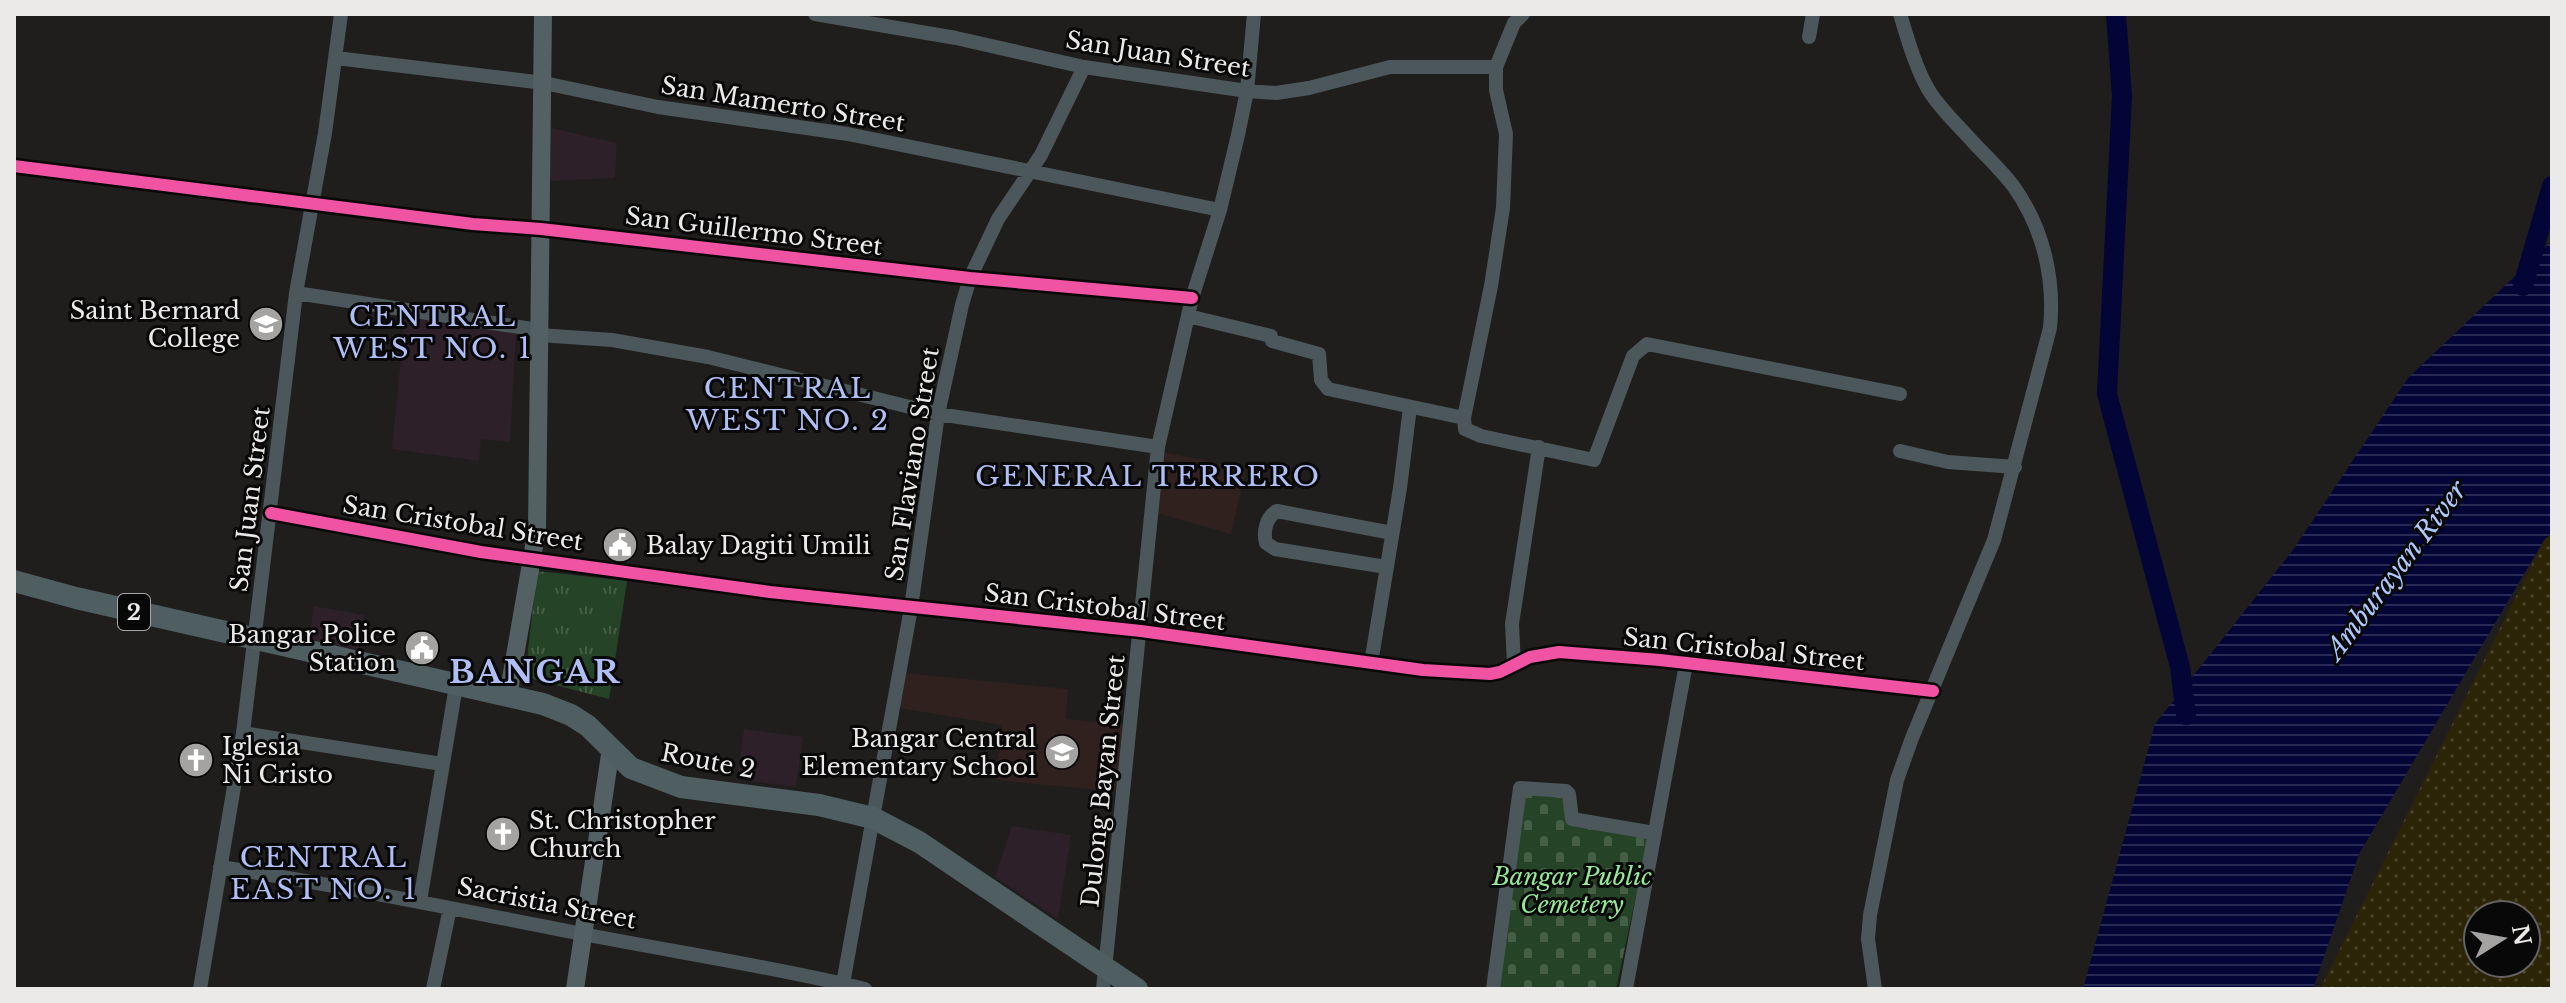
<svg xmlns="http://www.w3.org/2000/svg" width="2566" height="1003" viewBox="0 0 2566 1003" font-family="'Libre Baskerville',serif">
<defs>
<pattern id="grass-tufts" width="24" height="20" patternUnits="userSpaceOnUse" patternTransform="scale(2)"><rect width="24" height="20" fill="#254427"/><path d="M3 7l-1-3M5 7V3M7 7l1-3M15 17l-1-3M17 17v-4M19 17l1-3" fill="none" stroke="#455f46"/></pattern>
<pattern id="sand-dots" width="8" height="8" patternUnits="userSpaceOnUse" patternTransform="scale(2)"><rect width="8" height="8" fill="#2b2407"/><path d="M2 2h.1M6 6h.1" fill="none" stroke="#4a442b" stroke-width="1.8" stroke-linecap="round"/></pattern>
<pattern id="cemetery-stones" width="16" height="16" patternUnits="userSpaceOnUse" patternTransform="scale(2)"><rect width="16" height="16" fill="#254427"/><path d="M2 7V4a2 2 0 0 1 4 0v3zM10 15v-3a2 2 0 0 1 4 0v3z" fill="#455f46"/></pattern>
<pattern id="water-rules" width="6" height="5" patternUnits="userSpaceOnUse" patternTransform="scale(2)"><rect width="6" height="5" fill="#030537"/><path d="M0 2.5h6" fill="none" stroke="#282a54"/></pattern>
</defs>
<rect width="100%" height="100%" fill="#1f1e1d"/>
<!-- commercial -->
<path fill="#2d2029" d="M551 128 617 143 615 178 549 181Z
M405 317 516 332 510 442 481 439 479 461 392 449Z
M314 606 364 615 358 649 309 640Z
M744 729 803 737 796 787 737 779Z
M1012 826 1071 835 1058 919 995 877Z"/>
<!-- education -->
<path fill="#30201e" d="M1163 452 1246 469 1231 534 1157 513Z
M904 673 1068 689 1066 719 1128 725 1120 792 996 780 1002 725 899 708Z"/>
<!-- grass -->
<path fill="url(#grass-tufts)" d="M537 571 627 581 609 699 525 677Z"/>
<!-- sand -->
<path fill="url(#sand-dots)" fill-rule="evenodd" d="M2552 533V989H2320L2544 540ZM2478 915H2526V963H2478Z"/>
<!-- cemetery -->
<path fill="url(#cemetery-stones)" d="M1522 791 1566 798 1570 824 1649 835 1616 989H1496Z"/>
<!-- water -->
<path fill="url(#water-rules)" d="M2552 241V533L2544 540 2359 854 2313 989H2083L2155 724 2293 550 2408 378Z"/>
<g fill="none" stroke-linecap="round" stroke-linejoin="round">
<!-- river -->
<path stroke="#030537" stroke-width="20" d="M2116 14 2122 96 2107 394 2180 667 2186 715
M2523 286 2552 186"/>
<!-- minor -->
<path stroke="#4b575a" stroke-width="14" d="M815 14 956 38 1084 67 1247 91 1276 93 1309 88 1390 67H1496
M1523 14 1514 23 1496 67V90L1506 134 1503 208 1491 286 1464 418 1465 429 1481 436 1594 460 1633 356 1647 344 1900 394
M1809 37 1813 14
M336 58 544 83 658 107 848 134 1220 210
M14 166 473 224 541 229 970 278 1192 298
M296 293 539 330
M1188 316 1271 336 1272 341 1319 354 1321 380 1328 389 1464 418
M539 335 612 340 708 357 938 414 1158 447
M1900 451 1948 462 2015 467
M271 513 481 552 770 592 1141 631 1423 670 1490 674 1500 672 1530 657 1559 652 1660 660 1933 691
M1386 567 1275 549 1266 543C1263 532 1266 517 1277 511L1392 533
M1371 663 1400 488 1410 407
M1514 665 1512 624 1539 447
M243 733 442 764
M220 867C340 885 459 910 578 933 674 952 770 966 865 989
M420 901 456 686
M200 989 243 733 296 293 325 133 341 14
M433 989 450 908
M842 989 911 608 938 414 962 305 970 278 998 219 1041 155 1084 67
M1103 989 1158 447 1192 298 1220 210 1238 135 1247 91 1254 14
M1493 989 1520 788 1566 791 1569 794 1572 819 1654 833
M1626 989 1686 664
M1875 989 1868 939 1870 915 1897 780 1912 738 1994 540 2050 328C2055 278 2043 228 2014 187 2002 171 1986 156 1972 141 1958 125 1939 108 1928 89 1915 66 1908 40 1900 14"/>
<!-- major -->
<path stroke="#536165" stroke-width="18" d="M508 696 537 529 543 14
M575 989 611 748"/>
<!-- highway -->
<path stroke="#4f5e61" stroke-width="22" d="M14 581 76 598 543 704 571 715 588 726 631 768 681 787 819 805 873 818 919 842 1137 989"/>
<!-- cycleway casing -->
<g stroke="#090808" stroke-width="17">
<path id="cycleway" d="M14 166 473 224 541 229 970 278 1192 298
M271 513 481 552 770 592 1141 631 1423 670 1490 674 1500 672 1530 657 1559 652 1660 660 1933 691"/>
</g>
<!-- cycleway -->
<use href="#cycleway" stroke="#f153a3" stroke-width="12"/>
</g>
<!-- icons -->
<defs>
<g id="university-disc" transform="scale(1.8)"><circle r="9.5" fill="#a4a3a2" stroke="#090808"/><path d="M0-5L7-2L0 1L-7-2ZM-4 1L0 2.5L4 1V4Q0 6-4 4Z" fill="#fff"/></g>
<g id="civic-disc" transform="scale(1.8)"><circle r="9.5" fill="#a4a3a2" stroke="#090808"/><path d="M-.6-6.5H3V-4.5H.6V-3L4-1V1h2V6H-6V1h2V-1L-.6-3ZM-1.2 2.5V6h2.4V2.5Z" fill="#fff"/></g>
<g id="school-disc" transform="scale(1.8)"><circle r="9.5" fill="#a4a3a2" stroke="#090808"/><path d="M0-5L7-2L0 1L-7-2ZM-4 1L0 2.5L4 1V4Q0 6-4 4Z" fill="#fff"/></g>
<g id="church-disc" transform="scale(1.8)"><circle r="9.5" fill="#a4a3a2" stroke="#090808"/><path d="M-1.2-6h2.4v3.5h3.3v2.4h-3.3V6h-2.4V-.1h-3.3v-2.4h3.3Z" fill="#fff"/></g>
</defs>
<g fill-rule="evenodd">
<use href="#university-disc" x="266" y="324"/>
<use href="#civic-disc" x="620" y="545"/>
<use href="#civic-disc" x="422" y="648"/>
<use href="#school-disc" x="1062" y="752"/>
<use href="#church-disc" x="196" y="760"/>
<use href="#church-disc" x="503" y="834"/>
</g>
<g text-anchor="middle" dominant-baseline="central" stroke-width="6" stroke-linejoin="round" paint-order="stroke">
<!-- shield labels -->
<rect fill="#090808" stroke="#a8a6a6" stroke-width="2" x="118" y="594" width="32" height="36" rx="6"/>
<g font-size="22" font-weight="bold" fill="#eceae9">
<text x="134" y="612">2</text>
</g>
<!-- street labels -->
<g font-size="24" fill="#eceae9" stroke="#090808">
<text transform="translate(1158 54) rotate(9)">San Juan Street</text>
<text transform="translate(783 104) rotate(9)">San Mamerto Street</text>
<text transform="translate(754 231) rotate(7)">San Guillermo Street</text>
<text transform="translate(912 464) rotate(-81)">San Flaviano Street</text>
<text transform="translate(250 499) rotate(-83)">San Juan Street</text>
<text transform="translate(463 523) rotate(9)">San Cristobal Street</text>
<text transform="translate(1105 607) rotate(7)">San Cristobal Street</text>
<text transform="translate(1744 649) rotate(6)">San Cristobal Street</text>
<text transform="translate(708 761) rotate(11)">Route 2</text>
<text transform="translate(1103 781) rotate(-84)">Dulong Bayan Street</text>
<text transform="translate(547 903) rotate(11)">Sacristia Street</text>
</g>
<!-- poi labels -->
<g font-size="24" fill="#eceae9" stroke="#090808" text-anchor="end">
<text x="240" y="310">Saint Bernard<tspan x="240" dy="28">College</tspan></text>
<text x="646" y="545" text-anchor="start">Balay Dagiti Umili</text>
<text x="396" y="634">Bangar Police<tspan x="396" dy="28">Station</tspan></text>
<text x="1036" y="738">Bangar Central<tspan x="1036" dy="28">Elementary School</tspan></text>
<text x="222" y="746" text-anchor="start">Iglesia<tspan x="222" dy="28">Ni Cristo</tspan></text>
<text x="529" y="820" text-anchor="start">St. Christopher<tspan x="529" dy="28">Church</tspan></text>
</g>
<!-- park labels -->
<g font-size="24" font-style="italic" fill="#96e898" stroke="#090808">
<text x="1572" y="876">Bangar Public<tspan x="1572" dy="28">Cemetery</tspan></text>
</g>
<!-- water labels -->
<g font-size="26" font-style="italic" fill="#adc8fe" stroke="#090808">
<text transform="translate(2396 570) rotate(-53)">Amburayan River</text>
</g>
<!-- quarter labels -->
<g font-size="28" letter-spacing="2" fill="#afbef5" stroke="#090808">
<text x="433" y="316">CENTRAL<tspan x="433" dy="32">WEST NO. 1</tspan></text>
<text x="788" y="388">CENTRAL<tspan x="788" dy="32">WEST NO. 2</tspan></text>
<text x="1148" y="476">GENERAL TERRERO</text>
<text x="324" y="857">CENTRAL<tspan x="324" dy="32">EAST NO. 1</tspan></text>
</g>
<!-- district labels -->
<g font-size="32" font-weight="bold" letter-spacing="2" fill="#afbef5" stroke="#090808">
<text x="535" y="672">BANGAR</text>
</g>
</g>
<!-- border -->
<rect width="2566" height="1003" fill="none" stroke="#eceae9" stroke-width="32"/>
<!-- north arrow -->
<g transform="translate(2502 939) rotate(79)"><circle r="38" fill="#090808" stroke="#646262" stroke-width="2"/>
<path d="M0-6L14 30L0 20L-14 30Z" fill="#a4a3a2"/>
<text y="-12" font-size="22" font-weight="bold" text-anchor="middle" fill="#eceae9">N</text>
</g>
</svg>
